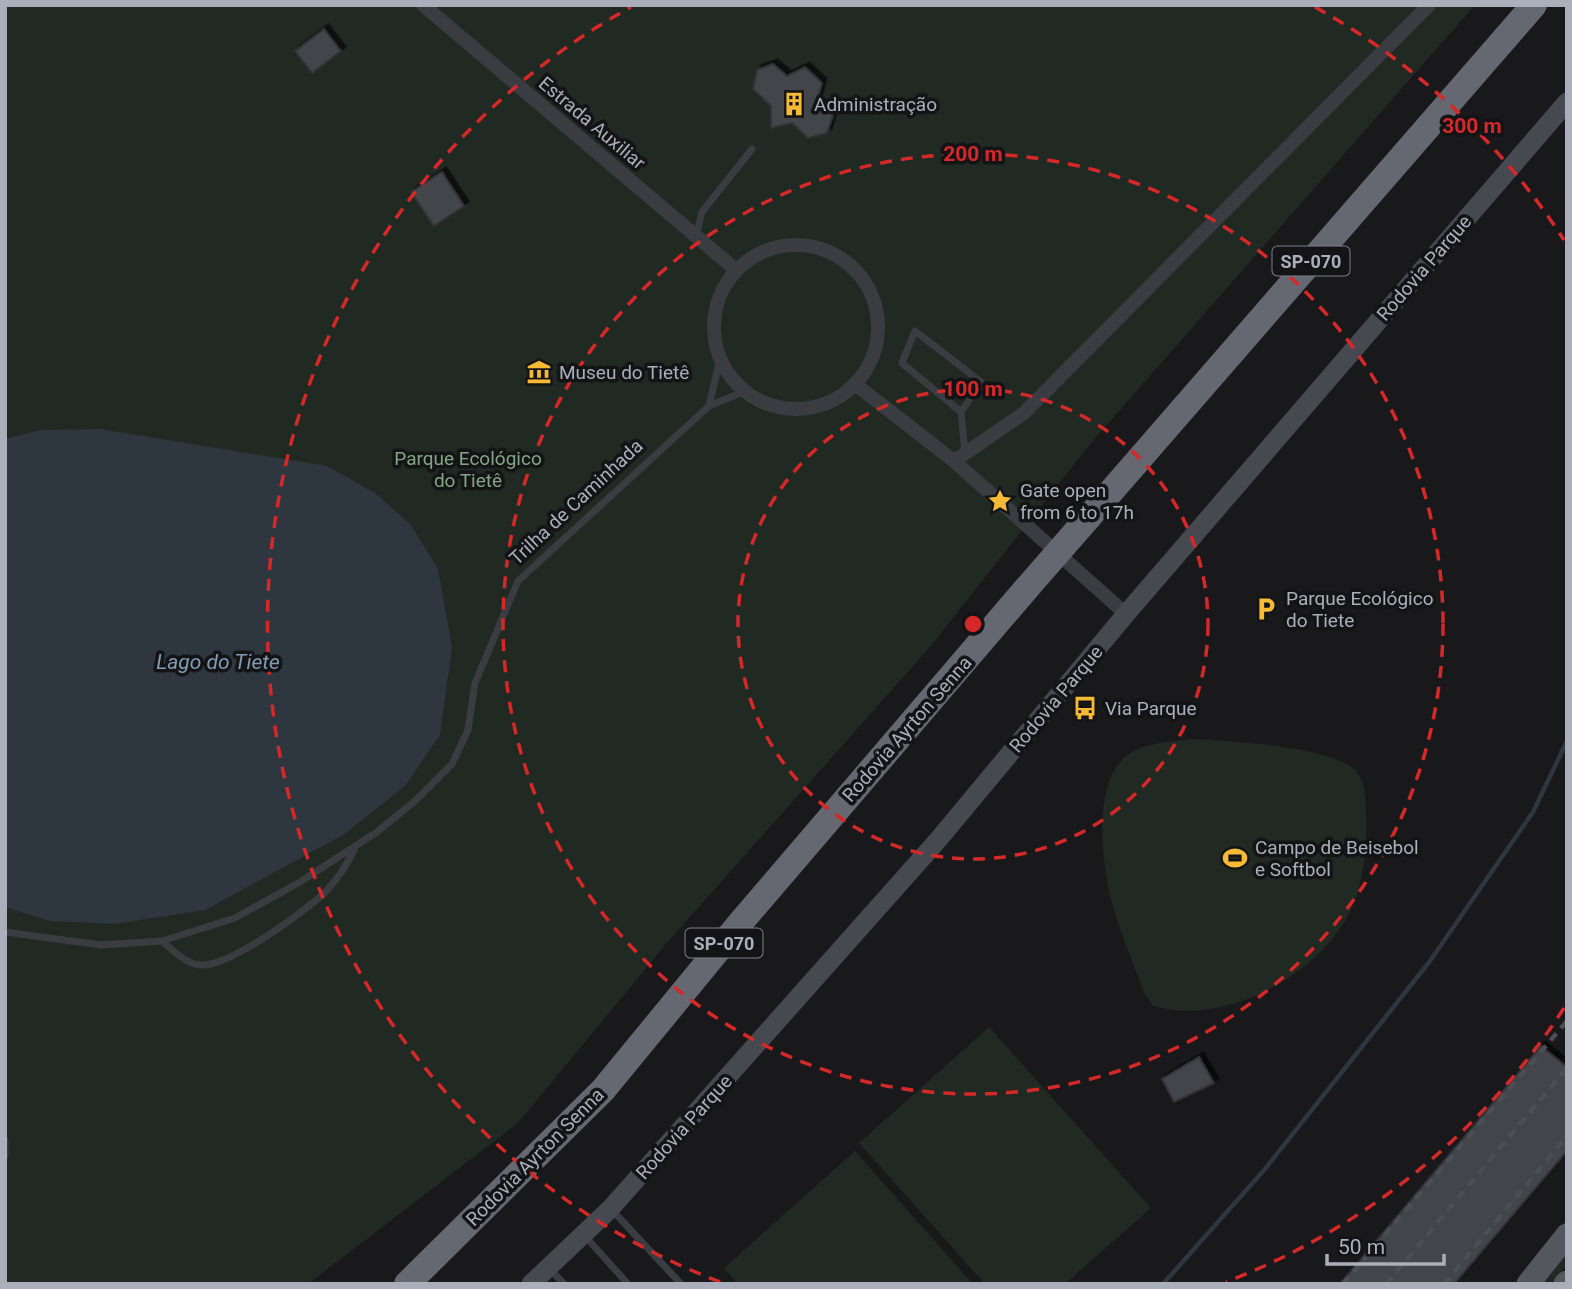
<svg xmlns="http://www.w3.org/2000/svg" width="1572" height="1289" viewBox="0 0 1572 1289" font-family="Roboto,sans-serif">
<defs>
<filter id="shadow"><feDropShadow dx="4.5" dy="-4.5" stdDeviation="0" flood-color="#0009"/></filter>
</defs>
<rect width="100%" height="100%" fill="#19191b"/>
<!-- green -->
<path fill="#202922" d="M5 5H1475L1091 443 930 647 666 944 518 1123 308 1284H5Z
M1191 739C1231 741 1314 745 1348 765 1366 775 1365 794 1366 812 1368 848 1364 889 1345 921 1310 980 1220 1026 1153 1006L1144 993C1133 961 1118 929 1110 896 1102 859 1092 778 1129 754 1147 742 1171 742 1191 739Z
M989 1027 1151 1208 1065 1284H985L859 1143Z
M855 1151 973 1284H738L724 1268Z
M1567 1252V1264L1551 1284H1542Z"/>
<!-- water -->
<path fill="#2e3740" d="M100 429 327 466 375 493 411 525 438 569 452 647 440 735 405 786 343 835 205 910 114 924 50 921 5 907V439L41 430Z"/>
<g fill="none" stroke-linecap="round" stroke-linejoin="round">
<!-- stream -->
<path stroke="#2e3740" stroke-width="4.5" d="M1163 1284 1265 1169 1430 961 1533 812 1567 741"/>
</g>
<!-- building -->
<path fill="#434448" stroke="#333337" stroke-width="2" filter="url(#shadow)" d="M324 29 341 51 312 73 295 51Z
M773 64 787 76 805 67 822 83 817 101 833 115 827 133 808 138 792 123 771 128V106L753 89 757 70Z
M442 172 464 206 434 226 411 192Z
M1541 1046 1567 1067V1151L1454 1284H1340Z
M1199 1057 1214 1083 1174 1102 1162 1079Z"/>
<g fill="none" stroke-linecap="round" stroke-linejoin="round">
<!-- lane -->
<path stroke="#3b3c42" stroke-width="7" d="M696 236 702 212 752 149
M709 406 720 359
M961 412 902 363 915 331 981 382 961 412 965 453
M5 932 101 945 162 941 235 918 300 882 377 832 416 800 452 764 468 730 475 683 518 581 709 406 743 392
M162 941C174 951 186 965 203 965 231 965 307 911 327 890 339 878 346 865 354 850
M5 1140V1156
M612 1210 681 1284
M584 1235 628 1284
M550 1269 564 1284"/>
<!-- street -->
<path stroke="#3b3c42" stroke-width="14" d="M423 5 736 270
M714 327a82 82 0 1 1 164 0a82 82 0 1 1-164 0Z
M855 384 954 461 1126 614
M954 461 1024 413 1429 5"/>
<!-- secondary -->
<path stroke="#474950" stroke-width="19" d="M531 1284 610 1209 938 840 1126 614 1567 102"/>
<!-- primary -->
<path stroke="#55575f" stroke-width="23" d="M1528 1284 1567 1235
M1565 1284 1567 1282"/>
<!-- highway -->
<path stroke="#656871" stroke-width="26" d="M1088 518 1534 5
M407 1284 603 1090 741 922 1026 589"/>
<!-- rail -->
<path stroke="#4c4e55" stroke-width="4.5" stroke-dasharray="9 7" stroke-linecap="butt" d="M1343 1284 1567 1021
M1386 1284 1567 1068
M1444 1284 1567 1136"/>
<!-- highway-bridge -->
<path stroke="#656871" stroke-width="26" d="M1026 589 1088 518"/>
</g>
<!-- distance rings -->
<g fill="none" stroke="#d62828" stroke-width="3.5" stroke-dasharray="12 9">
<circle cx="973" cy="624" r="235"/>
<circle cx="973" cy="624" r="470"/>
<path d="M1564 1008A705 705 0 0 1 1226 1282M720 1282A705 705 0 0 1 631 7M1315 7A705 705 0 0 1 1564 240"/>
</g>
<!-- icons -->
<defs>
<g id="building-bare" transform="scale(1.89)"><path d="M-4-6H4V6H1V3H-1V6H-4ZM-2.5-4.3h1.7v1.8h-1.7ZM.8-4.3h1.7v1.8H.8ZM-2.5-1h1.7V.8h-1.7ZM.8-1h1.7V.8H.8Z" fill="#f7ba35" stroke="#141416" stroke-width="2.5" paint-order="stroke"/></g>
<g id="museum-bare" transform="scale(1.89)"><path d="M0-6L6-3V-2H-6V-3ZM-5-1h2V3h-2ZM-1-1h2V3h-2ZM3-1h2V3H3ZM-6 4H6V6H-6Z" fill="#f7ba35" stroke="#141416" stroke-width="2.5" paint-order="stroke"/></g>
<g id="sight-bare" transform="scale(1.89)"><path d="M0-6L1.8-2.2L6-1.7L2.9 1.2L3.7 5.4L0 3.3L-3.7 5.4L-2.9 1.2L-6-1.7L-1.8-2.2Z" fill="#f7ba35" stroke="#141416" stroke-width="2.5" paint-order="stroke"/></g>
<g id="parking-bare" transform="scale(1.89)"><path d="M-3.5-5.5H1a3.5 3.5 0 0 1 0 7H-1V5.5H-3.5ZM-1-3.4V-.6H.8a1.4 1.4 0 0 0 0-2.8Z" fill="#f7ba35" stroke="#141416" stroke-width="2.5" paint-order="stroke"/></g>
<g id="bus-bare" transform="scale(1.89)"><path d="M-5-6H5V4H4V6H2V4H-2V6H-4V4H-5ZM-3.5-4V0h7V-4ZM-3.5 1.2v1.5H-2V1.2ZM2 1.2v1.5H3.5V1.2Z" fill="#f7ba35" stroke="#141416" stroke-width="2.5" paint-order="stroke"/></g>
<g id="stadium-bare" transform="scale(1.89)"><path d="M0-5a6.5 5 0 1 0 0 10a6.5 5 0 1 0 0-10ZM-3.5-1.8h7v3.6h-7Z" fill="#f7ba35" stroke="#141416" stroke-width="2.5" paint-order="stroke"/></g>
</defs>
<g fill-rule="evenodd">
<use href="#building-bare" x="794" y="104"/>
<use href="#museum-bare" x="539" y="372"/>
<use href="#sight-bare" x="1000" y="501"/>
<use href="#parking-bare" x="1266" y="609"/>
<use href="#bus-bare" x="1085" y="708"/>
<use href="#stadium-bare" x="1235" y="858"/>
</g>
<g text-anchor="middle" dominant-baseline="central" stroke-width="7" stroke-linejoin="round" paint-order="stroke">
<!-- shield labels -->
<g fill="#141416" stroke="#7e808a" stroke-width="2">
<rect x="1272.5" y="246.5" width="77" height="29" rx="5"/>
<rect x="685.5" y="928.5" width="77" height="29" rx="5"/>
</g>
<g font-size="18" font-weight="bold" fill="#abafbb">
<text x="1311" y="261">SP-070</text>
<text x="724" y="943">SP-070</text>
</g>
<!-- poi labels -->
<g font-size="19" fill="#abafbb" stroke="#141416" text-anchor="start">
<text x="814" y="104">Administração</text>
<text x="559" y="372">Museu do Tietê</text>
<text x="1020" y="490">Gate open<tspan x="1020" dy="22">from 6 to 17h</tspan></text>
<text x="1286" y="598">Parque Ecológico<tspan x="1286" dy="22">do Tiete</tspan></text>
<text x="1105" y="708">Via Parque</text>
<text x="1255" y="847">Campo de Beisebol<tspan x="1255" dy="22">e Softbol</tspan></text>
</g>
<!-- street labels -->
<g font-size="19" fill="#abafbb" stroke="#141416">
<text transform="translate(592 123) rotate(40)">Estrada Auxiliar</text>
<text transform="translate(1424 268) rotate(-49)">Rodovia Parque</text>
<text transform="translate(576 502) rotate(-43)">Trilha de Caminhada</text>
<text transform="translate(1056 699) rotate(-50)">Rodovia Parque</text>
<text transform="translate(907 729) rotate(-49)">Rodovia Ayrton Senna</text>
<text transform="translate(684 1127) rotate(-48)">Rodovia Parque</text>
<text transform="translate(535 1157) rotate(-45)">Rodovia Ayrton Senna</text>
</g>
<!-- park labels -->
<g font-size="19" fill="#81a684" stroke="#141416">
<text x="468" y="458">Parque Ecológico<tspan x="468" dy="22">do Tietê</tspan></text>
</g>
<!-- water labels -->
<g font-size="21" font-style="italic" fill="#819cb6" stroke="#141416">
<text x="218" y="662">Lago do Tiete</text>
</g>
</g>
<circle cx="973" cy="624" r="10" fill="#d62828" stroke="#141416" stroke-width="3.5"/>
<g font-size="21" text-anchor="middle" font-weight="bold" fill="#d62828" stroke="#141416" stroke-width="7" stroke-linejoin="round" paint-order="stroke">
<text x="1472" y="133">300 m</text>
<text x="973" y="161">200 m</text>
<text x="973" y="396">100 m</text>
</g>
<!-- border -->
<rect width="1572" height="1289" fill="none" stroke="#abafbb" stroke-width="14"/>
<!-- scale -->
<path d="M1327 1254v10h117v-10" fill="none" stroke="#abafbb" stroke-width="3.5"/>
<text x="1338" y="1254" font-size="21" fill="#abafbb" stroke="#141416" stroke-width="5" paint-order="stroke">50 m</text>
</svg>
